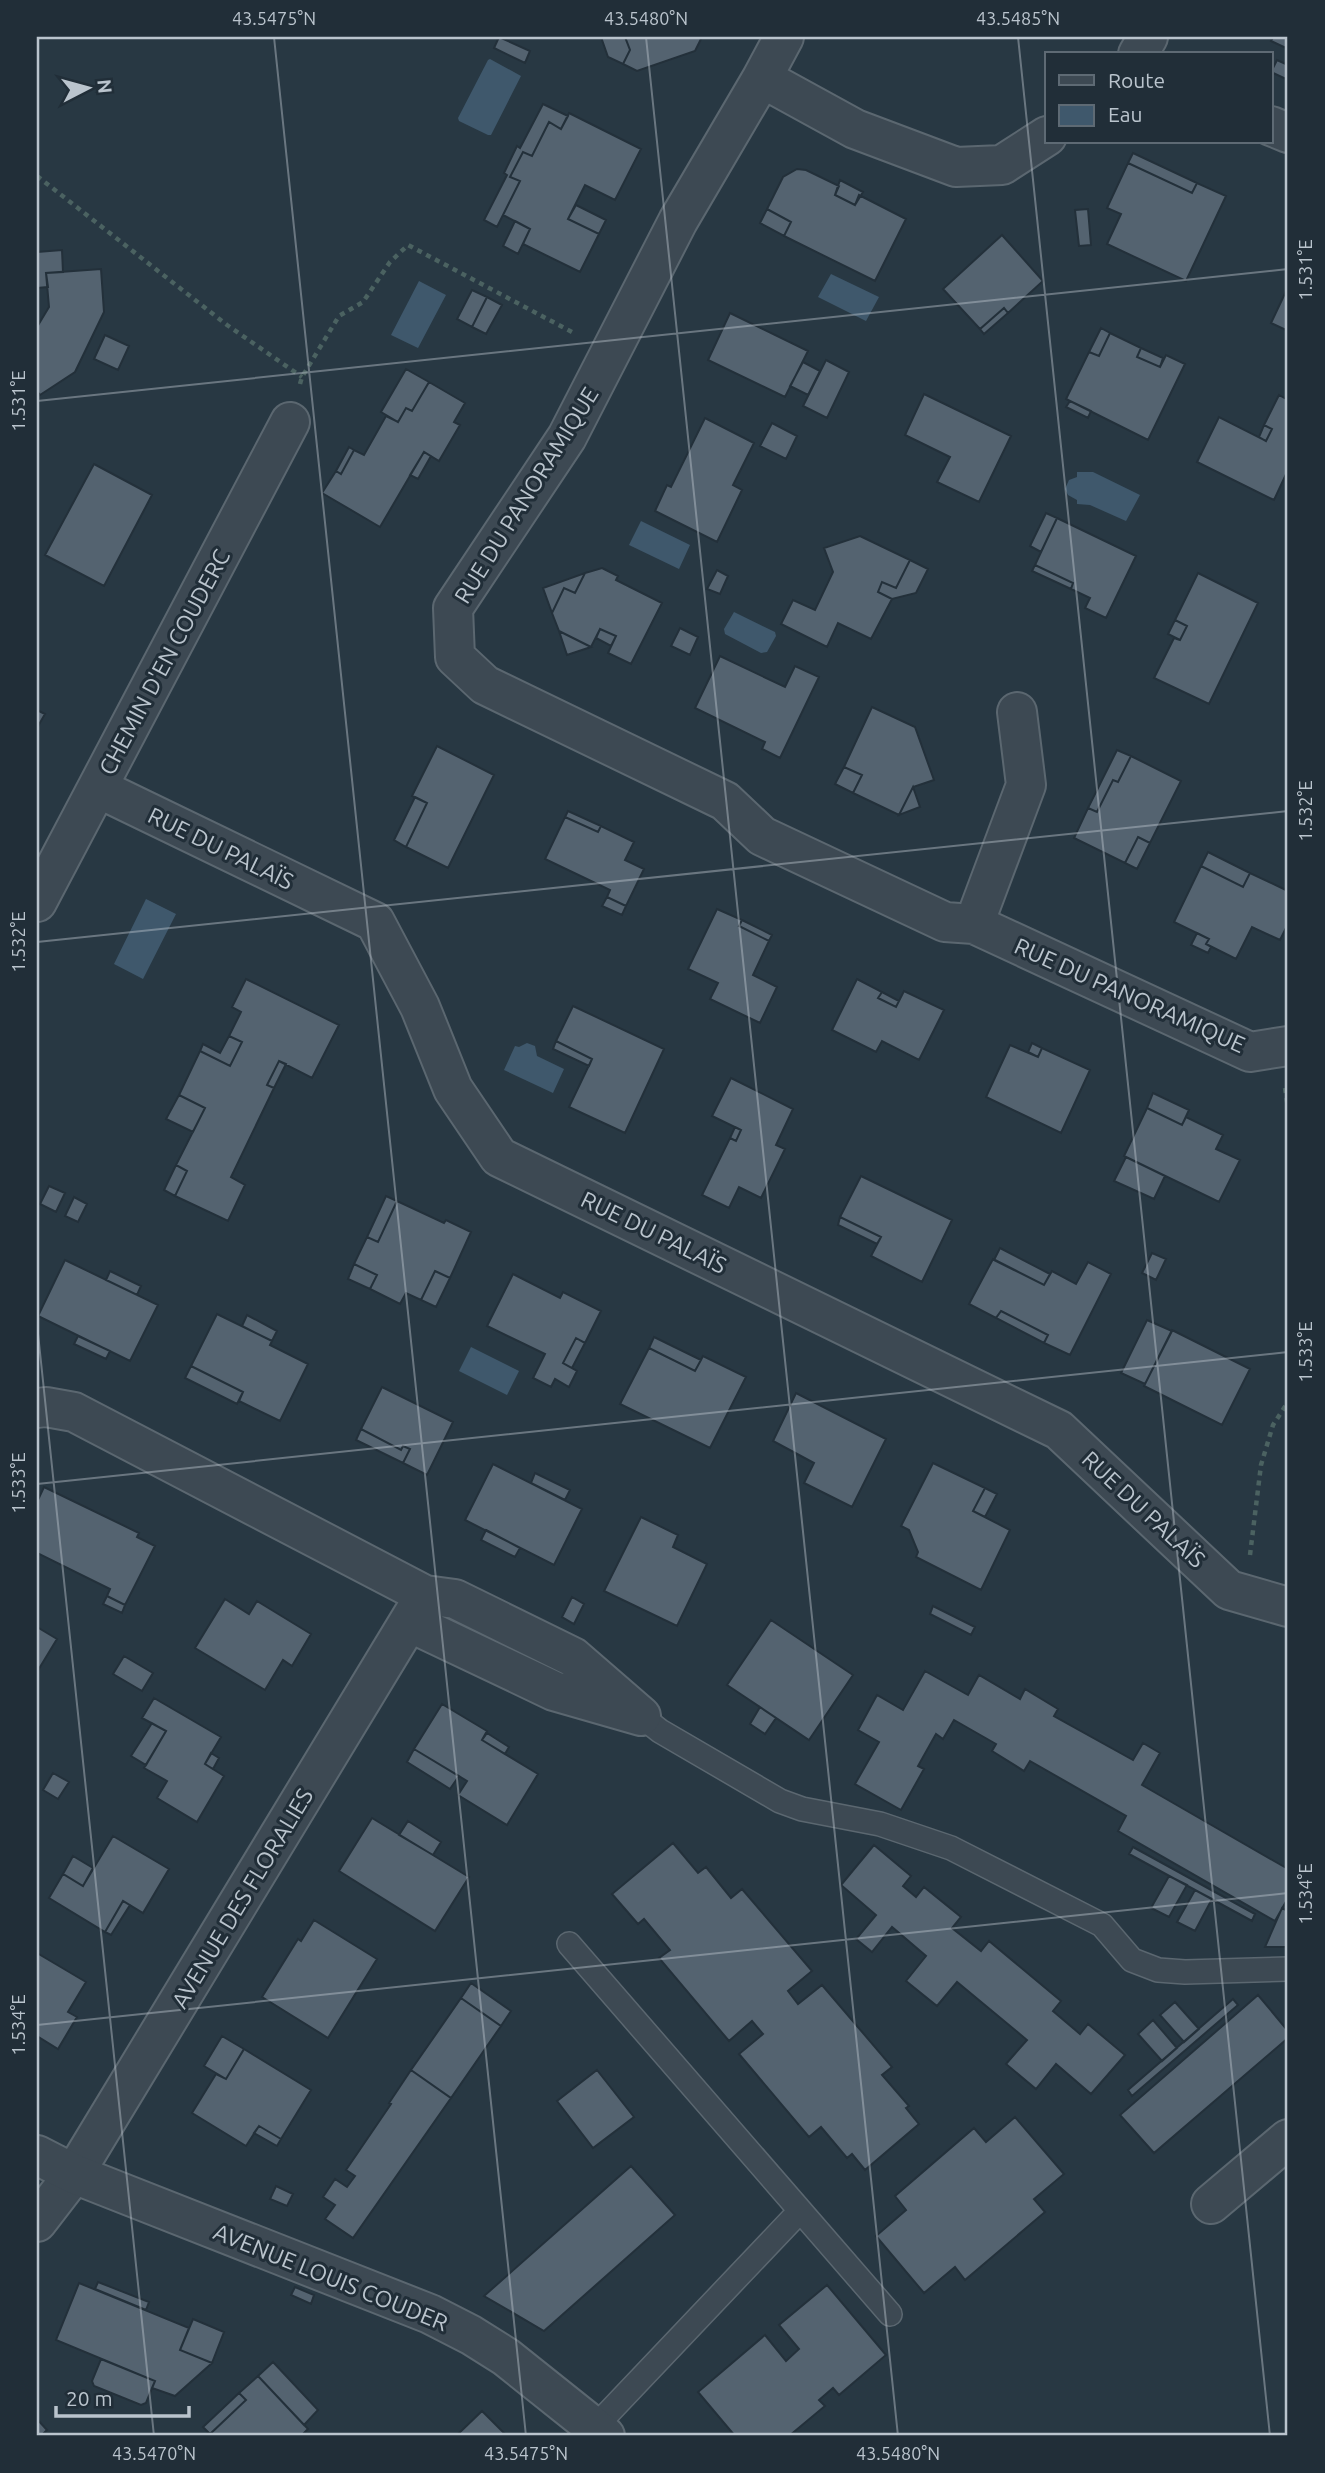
<svg xmlns="http://www.w3.org/2000/svg" width="1325" height="2473" viewBox="0 0 1325 2473" font-family="Ubuntu,sans-serif">
<rect width="100%" height="100%" fill="#283843"/>
<!-- water -->
<path fill="#3f586c" d="M490 59 521 76 491 135H488L459 121 458 118 488 60Z
M831 274 879 297 866 321 818 297Z
M419 281 446 295 418 348 391 335Z
M1077 472H1093L1140 495 1126 521 1090 505 1077 504V500L1068 495 1065 489 1069 480 1077 477Z
M641 521 690 545 679 569 629 545Z
M734 612 775 632 776 636 767 652 761 653 725 634 724 629Z
M146 899 176 914 143 979 114 964Z
M527 1043 535 1046 537 1056 564 1069 553 1093 504 1070 515 1046 519 1047Z
M471 1347 519 1371 507 1395 459 1371Z"/>
<!-- building -->
<path fill="#546370" stroke="#23303a" stroke-width="2" d="M499 37 530 51 525 63 494 48Z
M601 37H625L630 50 623 64 608 57Z
M625 37H702L695 51 637 71 623 64 630 50Z
M1273 37H1288V49L1271 41Z
M1277 60 1288 65V80L1271 72Z
M543 104 568 116 561 129 549 122 532 156 523 152 510 177 520 181 497 227 484 220 507 175 504 173 517 146 520 148Z
M569 113 641 149 615 200 585 185 568 219 599 234 580 272 523 244 530 229 503 215 520 181 510 177 523 152 532 156 549 122 561 129Z
M1133 153 1197 183 1192 193 1128 163Z
M1128 163 1192 193 1197 183 1226 196 1186 281 1107 244 1121 214 1107 208Z
M797 169 806 170 839 186 835 195 855 205 859 195 906 219 875 281 784 236 791 222 767 209 783 177Z
M840 180 863 192 855 205 835 195Z
M576 205 606 220 599 234 568 219Z
M767 209 791 222 784 236 760 223Z
M1088 209 1091 245 1079 246 1075 210Z
M515 221 530 229 518 254 503 246Z
M1002 235 1043 281 1008 313 1004 308 980 329 943 289Z
M62 250 63 272 46 273 48 287 37 288V252Z
M101 269 104 312 75 372 40 395 37 391V327L49 307 46 273Z
M1288 287V331L1271 323Z
M472 290 487 297 472 327 457 319Z
M487 297 502 305 486 334 472 327Z
M1004 308 1008 313 984 334 980 329Z
M730 313 808 351 785 397 708 360Z
M1101 328 1110 333 1099 356 1089 352Z
M1110 333 1141 348 1137 357 1160 367 1166 355 1185 364 1148 440 1066 399 1089 352 1099 356Z
M105 335 129 346 118 370 94 359Z
M1141 348 1163 358 1160 367 1137 357Z
M826 360 849 372 827 418 803 406Z
M803 362 820 371 808 395 790 386Z
M406 369 429 382 412 411 406 408 398 422 381 412Z
M429 382 465 403 454 422 460 425 439 461 424 452 380 527 322 493 336 471 341 474 354 450 364 455 386 416 398 422 406 408 412 411Z
M924 394 1011 436 979 502 937 482 950 457 905 435Z
M1279 395 1288 400V470L1274 500 1197 462 1219 417 1266 441 1272 429 1264 425Z
M1070 401 1091 411 1088 418 1066 407Z
M705 418 754 443 733 485 742 490 717 542 655 511 667 485 671 487Z
M772 423 797 436 786 459 760 446Z
M1264 425 1272 429 1266 441 1259 437Z
M349 447 354 450 341 474 336 471Z
M424 452 431 456 418 479 410 475Z
M94 464 152 495 104 586 45 555Z
M1046 513 1057 518 1041 552 1030 546Z
M1057 518 1136 556 1106 618 1085 608 1090 598 1071 589 1073 583 1035 565Z
M860 536 910 560 896 588 882 582 878 592 892 599 871 639 838 623 827 647 781 624 793 600 815 610 833 572 824 548Z
M910 560 928 569 916 593 892 599 878 592 882 582 896 588Z
M1035 565 1073 583 1071 589 1032 571Z
M602 568 618 576 616 580 662 603 631 664 608 653 616 636 600 629 591 647 559 631 552 613 564 588 575 593 585 573Z
M717 570 728 576 720 594 707 589Z
M585 573 575 593 564 588 552 613 543 588Z
M1198 573 1258 603 1209 704 1154 678 1174 638 1180 640 1187 626 1175 620Z
M1175 620 1187 626 1180 640 1168 634Z
M680 628 698 637 690 655 671 646Z
M600 629 616 636 611 646 596 638Z
M559 631 591 647 567 655Z
M720 656 785 687 795 666 819 677 780 758 762 749 765 742 695 708Z
M872 707 915 727 934 780 913 787 899 815 853 793 862 775 844 767Z
M37 710 45 714 37 728Z
M437 746 494 775 448 868 406 847 427 803 412 796Z
M1117 750 1131 756 1118 782 1113 780 1097 812 1088 808Z
M1131 756 1181 781 1150 843 1138 837 1125 863 1074 838 1088 808 1097 812 1113 780 1118 782Z
M844 767 862 775 853 793 835 784Z
M913 787 920 807 899 815Z
M415 797 427 803 406 847 394 840Z
M568 811 601 826 598 832 565 817Z
M565 817 598 832 601 826 634 842 625 860 644 869 626 906 607 897 610 890 545 859Z
M1138 837 1150 843 1137 869 1125 863Z
M1208 852 1250 873 1243 887 1201 866Z
M1201 866 1243 887 1250 873 1288 891V924L1280 940 1252 927 1236 959 1206 944 1209 939 1174 922Z
M607 897 626 906 622 915 602 906Z
M717 909 742 920 739 926 769 941 753 975 777 987 760 1023 710 999 718 983 688 969Z
M742 920 772 935 769 941 739 926Z
M1197 933 1209 939 1206 944 1211 947 1208 953 1191 945Z
M246 979 339 1025 312 1078 279 1061 267 1085 274 1088 231 1177 245 1185 228 1221 175 1196 187 1171 176 1165 205 1108 179 1095 200 1051 230 1066 242 1042 229 1036 241 1012 232 1007Z
M857 979 882 992 878 998 896 1007 904 991 944 1010 919 1060 882 1041 876 1052 832 1030Z
M882 992 899 1001 896 1007 878 998Z
M573 1006 664 1049 625 1133 569 1107 592 1059 556 1041Z
M229 1036 242 1042 230 1066 200 1051 203 1044 220 1053Z
M556 1041 592 1059 589 1066 553 1049Z
M1032 1043 1042 1048 1038 1057 1028 1052Z
M1010 1045 1038 1057 1042 1048 1090 1070 1061 1133 986 1097Z
M279 1061 286 1064 274 1088 267 1085Z
M731 1078 793 1109 776 1145 785 1149 761 1198 739 1187 729 1208 702 1195 730 1138 736 1141 741 1130 712 1116Z
M1153 1093 1189 1110 1182 1125 1147 1108Z
M179 1095 205 1108 193 1132 166 1119Z
M1147 1108 1182 1125 1186 1117 1223 1135 1216 1149 1240 1160 1219 1202 1124 1156Z
M735 1127 741 1130 736 1141 730 1138Z
M1126 1157 1165 1176 1154 1199 1114 1181Z
M176 1165 187 1171 175 1196 164 1190Z
M861 1176 952 1220 922 1282 871 1256 881 1237 840 1217Z
M49 1186 65 1193 56 1212 40 1204Z
M386 1196 397 1201 378 1242 367 1237Z
M74 1197 87 1204 78 1222 65 1216Z
M397 1201 444 1223 446 1220 471 1232 450 1278 435 1271 421 1300 406 1293 400 1304 370 1289 377 1275 354 1264 367 1237 378 1242Z
M840 1217 881 1237 877 1244 838 1225Z
M1000 1248 1050 1274 1044 1285 994 1260Z
M1152 1253 1166 1259 1156 1280 1142 1273Z
M993 1259 1044 1285 1052 1271 1076 1284 1088 1262 1111 1274 1070 1355 1044 1343 1048 1335 1001 1311 996 1318 969 1304Z
M65 1260 158 1305 130 1361 38 1316Z
M354 1264 377 1275 370 1289 348 1279Z
M110 1271 141 1286 137 1295 106 1280Z
M435 1271 450 1278 436 1307 421 1300Z
M513 1274 560 1298 563 1292 601 1311 585 1343 576 1338 563 1363 577 1371 569 1387 555 1379 551 1387 533 1378 545 1354 487 1326Z
M1001 1311 1048 1335 1044 1343 996 1318Z
M217 1314 272 1341 270 1345 308 1364 280 1421 239 1401 243 1392 191 1366Z
M247 1315 277 1331 272 1341 242 1326Z
M1147 1320 1172 1331 1145 1384 1121 1373Z
M1172 1330 1250 1369 1222 1425 1144 1386Z
M78 1336 110 1351 106 1359 74 1344Z
M654 1337 701 1360 695 1371 649 1348Z
M576 1338 585 1343 572 1368 563 1363Z
M649 1348 695 1371 703 1356 746 1377 710 1448 620 1404Z
M191 1366 243 1392 237 1404 185 1378Z
M382 1387 453 1422 427 1475 403 1463 410 1449 403 1446 401 1450 361 1429Z
M796 1393 886 1439 852 1507 804 1483 814 1463 773 1441Z
M361 1429 401 1450 403 1446 410 1449 403 1463 356 1440Z
M933 1463 985 1488 973 1511 1010 1530 981 1590 916 1557 918 1552 909 1530 901 1526Z
M493 1464 582 1509 554 1565 465 1520Z
M535 1473 570 1490 565 1500 531 1483Z
M44 1487 139 1533 137 1537 155 1546 125 1605 107 1596 110 1589 37 1553V1502Z
M985 1488 997 1494 985 1517 973 1511Z
M641 1517 678 1535 673 1547 707 1564 677 1626 604 1591Z
M486 1530 520 1548 515 1557 481 1540Z
M107 1596 125 1605 122 1613 103 1604Z
M572 1597 584 1604 574 1624 562 1617Z
M225 1599 249 1614 257 1601 311 1634 292 1666 283 1660 265 1690 195 1648Z
M933 1606 975 1627 971 1635 930 1614Z
M771 1620 853 1675 809 1740 727 1685Z
M37 1627 57 1639 37 1672Z
M124 1656 153 1673 142 1691 113 1674Z
M925 1671 968 1695 979 1675 1020 1699 1025 1689 1058 1709 1054 1716 1133 1760 1143 1743 1160 1753 1142 1785 1288 1869V1898L1275 1921 1118 1831 1126 1816 1030 1761 1024 1771 992 1751 996 1744 954 1720 943 1739 936 1734 918 1766 924 1769 901 1810 855 1784 879 1742 858 1730 877 1695 903 1710Z
M154 1698 221 1737 205 1764 224 1776 197 1822 157 1798 167 1781 144 1768 166 1731 142 1718Z
M442 1704 487 1731 482 1740 538 1774 507 1825 458 1795 467 1781 414 1749Z
M760 1707 776 1718 765 1734 750 1724Z
M152 1723 166 1731 146 1765 131 1756Z
M487 1733 509 1747 505 1754 482 1740Z
M414 1749 459 1776 450 1789 407 1762Z
M211 1753 219 1758 213 1769 205 1764Z
M53 1773 69 1782 58 1799 43 1790Z
M372 1818 469 1877 435 1931 339 1871Z
M408 1821 441 1842 433 1855 399 1835Z
M113 1836 169 1869 143 1913 123 1901 105 1932 49 1898 63 1874 83 1886Z
M673 1843 698 1873 706 1867 731 1898 742 1889 812 1971 788 1991 798 2004 822 1985 892 2067 882 2075 909 2106 906 2108 919 2124 865 2170 852 2154 847 2158 821 2127 809 2137 739 2054 763 2034 752 2021 729 2041 659 1958 670 1950 644 1919 638 1924 612 1894Z
M874 1845 911 1876 903 1886 916 1897 924 1887 961 1917 952 1928 981 1951 989 1941 1061 2001 1053 2011 1080 2034 1088 2024 1125 2055 1091 2094 1056 2064 1036 2089 1006 2064 1027 2040 957 1982 937 2006 906 1981 926 1956 892 1927 872 1952 856 1939 876 1915 841 1885Z
M1133 1847 1255 1914 1252 1921 1129 1854Z
M73 1856 93 1868 83 1886 63 1874Z
M1169 1876 1187 1885 1169 1917 1151 1908Z
M1195 1890 1212 1899 1195 1931 1177 1922Z
M123 1901 130 1905 111 1935 105 1932Z
M1282 1908 1288 1911V1947H1265Z
M314 1920 377 1959 328 2038 262 1997 298 1939 301 1941Z
M37 1953 86 1982 68 2012 77 2017 58 2049 37 2036Z
M471 1983 511 2011 501 2026 461 1998Z
M1258 1995 1288 2031V2038L1154 2153 1120 2115Z
M461 1998 501 2026 451 2098 411 2070Z
M1233 1999 1238 2005 1132 2096 1128 2090Z
M1175 2002 1199 2029 1184 2042 1160 2015Z
M1153 2020 1177 2048 1162 2061 1138 2034Z
M222 2036 244 2049 226 2079 204 2066Z
M244 2049 311 2090 281 2139 259 2126 246 2146 192 2113 216 2074 226 2079Z
M411 2070 451 2098 353 2238 325 2219 335 2205 323 2197 335 2179 347 2187 355 2176 346 2170 391 2104 389 2103Z
M597 2070 634 2117 593 2148 557 2101Z
M1015 2117 1064 2174 1034 2199 1045 2212 965 2280 955 2267 924 2293 876 2236 906 2210 895 2196 974 2128 986 2142Z
M259 2126 281 2139 277 2146 254 2133Z
M631 2166 675 2215 544 2331 484 2296Z
M276 2186 293 2194 287 2206 270 2199Z
M98 2282 149 2302 146 2310 95 2289Z
M79 2283 189 2328 180 2350 212 2363 175 2396 152 2388 155 2381 56 2340Z
M827 2285 886 2355 839 2395 833 2388 819 2400 825 2406 789 2436H735L698 2392 765 2335 786 2361 799 2349 779 2325Z
M295 2287 314 2295 311 2304 291 2295Z
M193 2319 224 2332 212 2363 180 2350Z
M101 2359 155 2381 146 2403 141 2405 94 2386 92 2381Z
M273 2362 318 2410 304 2425 258 2376Z
M258 2376 308 2429 301 2436H208L246 2400 239 2393Z
M239 2393 246 2400 210 2434 203 2427Z
M482 2411 507 2436H456Z
M37 2419 47 2430 41 2436H37Z"/>
<g fill="none" stroke-linecap="round" stroke-linejoin="round">
<!-- service casing -->
<g stroke="#5b6770" stroke-width="26">
<path id="service" d="M641 1716 660 1731 780 1801 802 1809 880 1824 951 1848 1102 1925 1132 1960 1158 1970 1185 1972 1288 1969
M569 1944 890 2314
M594 2428 800 2211"/>
</g>
<!-- minor casing -->
<g stroke="#5b6770" stroke-width="42">
<path id="minor" d="M784 37 762 78 855 129 956 167 1002 165 1047 136
M1138 54 1148 37
M762 78 678 221 567 437 453 608 455 657 485 685 725 801 762 836 945 922 974 924 1250 1052 1288 1046
M1271 126 1288 133
M98 788 375 922 420 1007 453 1089 499 1157 1059 1430 1229 1590 1288 1607
M37 902 290 422
M974 924 1026 785 1017 712
M37 1408 46 1407 74 1412 425 1595 455 1599 573 1657 641 1716 554 1691 409 1622
M1211 2204 1288 2139
M37 2222 74 2174 422 1600"/>
</g>
<!-- tertiary casing -->
<g stroke="#5b6770" stroke-width="42">
<path id="tertiary" d="M37 2155 74 2174 430 2314 471 2335 506 2357 605 2436"/>
</g>
<!-- path -->
<path stroke="#4b6261" stroke-width="4.5" stroke-dasharray="5 5" stroke-linecap="butt" d="M37 176 227 325 302 377
M300 384 302 377 339 316 363 302 390 262 408 245 572 332
M1285 1088 1288 1108
M1250 1555 1261 1465 1273 1425 1288 1402"/>
<!-- service -->
<use href="#service" stroke="#3d4953" stroke-width="23"/>
<!-- minor -->
<use href="#minor" stroke="#3d4953" stroke-width="38"/>
<!-- tertiary -->
<use href="#tertiary" stroke="#3d4953" stroke-width="38"/>
</g>
<!-- ticks -->
<path fill="none" stroke="#bac4cd" stroke-width="2" stroke-opacity="0.45" d="M274 37 526 2436M646 37 898 2436M1018 37 1270 2436M37 401 1288 269M37 942 1288 811M37 1324 154 2436M37 1484 1288 1352M37 2025 1288 1893M1273 2436 1288 2435"/>
<g text-anchor="middle" dominant-baseline="central" stroke-width="6" stroke-linejoin="round" paint-order="stroke">
<!-- street labels -->
<g font-size="23" fill="#bac4cd" stroke="#212e38">
<text transform="translate(526 495) rotate(-58)">RUE DU PANORAMIQUE</text>
<text transform="translate(164 662) rotate(-62)">CHEMIN D'EN COUDERC</text>
<text transform="translate(221 848) rotate(26)">RUE DU PALAÏS</text>
<text transform="translate(1130 995) rotate(24)">RUE DU PANORAMIQUE</text>
<text transform="translate(654 1232) rotate(26)">RUE DU PALAÏS</text>
<text transform="translate(1144 1509) rotate(43)">RUE DU PALAÏS</text>
<text transform="translate(242 1898) rotate(-59)">AVENUE DES FLORALIES</text>
<text transform="translate(331 2277) rotate(22)">AVENUE LOUIS COUDER</text>
</g>
</g>
<!-- border -->
<rect width="1325" height="2473" fill="none" stroke="#212e38" stroke-width="77"/>
<!-- legend -->
<rect x="1045" y="52" width="228" height="91" fill="#212e38" stroke="#5e6a74" stroke-width="2"/>
<rect x="1059" y="75" width="35" height="10" fill="#3d4953" stroke="#5e6a74" stroke-width="2"/>
<text x="1108" y="88" font-size="21" fill="#bac4cd">Route</text>
<rect x="1059" y="105" width="35" height="21" fill="#3f586c" stroke="#5e6a74" stroke-width="2"/>
<text x="1108" y="122" font-size="21" fill="#bac4cd">Eau</text>
<!-- north arrow -->
<g transform="translate(88 88) rotate(84)" stroke="#212e38" stroke-width="5" paint-order="stroke">
<path d="M0-5L12 26L0 18L-12 26Z" fill="#bac4cd"/>
<text y="-10" font-size="19" font-weight="bold" text-anchor="middle" fill="#bac4cd">N</text>
</g>
<!-- scale -->
<path d="M56 2406v10h133v-10" fill="none" stroke="#bac4cd" stroke-width="3.5"/>
<text x="66" y="2406" font-size="21" fill="#bac4cd" stroke="#212e38" stroke-width="5" paint-order="stroke">20 m</text>
<rect x="38" y="38" width="1248" height="2396" fill="none" stroke="#bac4cd" stroke-width="2.5"/>
<g font-size="18" text-anchor="middle" fill="#bac4cd">
<text x="274" y="25">43.5475°N</text>
<text x="646" y="25">43.5480°N</text>
<text x="1018" y="25">43.5485°N</text>
<text transform="translate(1306 270) rotate(-90)" y="6">1.531°E</text>
<text transform="translate(19 401) rotate(-90)" y="6">1.531°E</text>
<text transform="translate(1306 811) rotate(-90)" y="6">1.532°E</text>
<text transform="translate(19 942) rotate(-90)" y="6">1.532°E</text>
<text transform="translate(1306 1352) rotate(-90)" y="6">1.533°E</text>
<text transform="translate(19 1483) rotate(-90)" y="6">1.533°E</text>
<text transform="translate(1306 1894) rotate(-90)" y="6">1.534°E</text>
<text transform="translate(19 2025) rotate(-90)" y="6">1.534°E</text>
<text x="154" y="2460">43.5470°N</text>
<text x="526" y="2460">43.5475°N</text>
<text x="898" y="2460">43.5480°N</text>
</g>
</svg>
